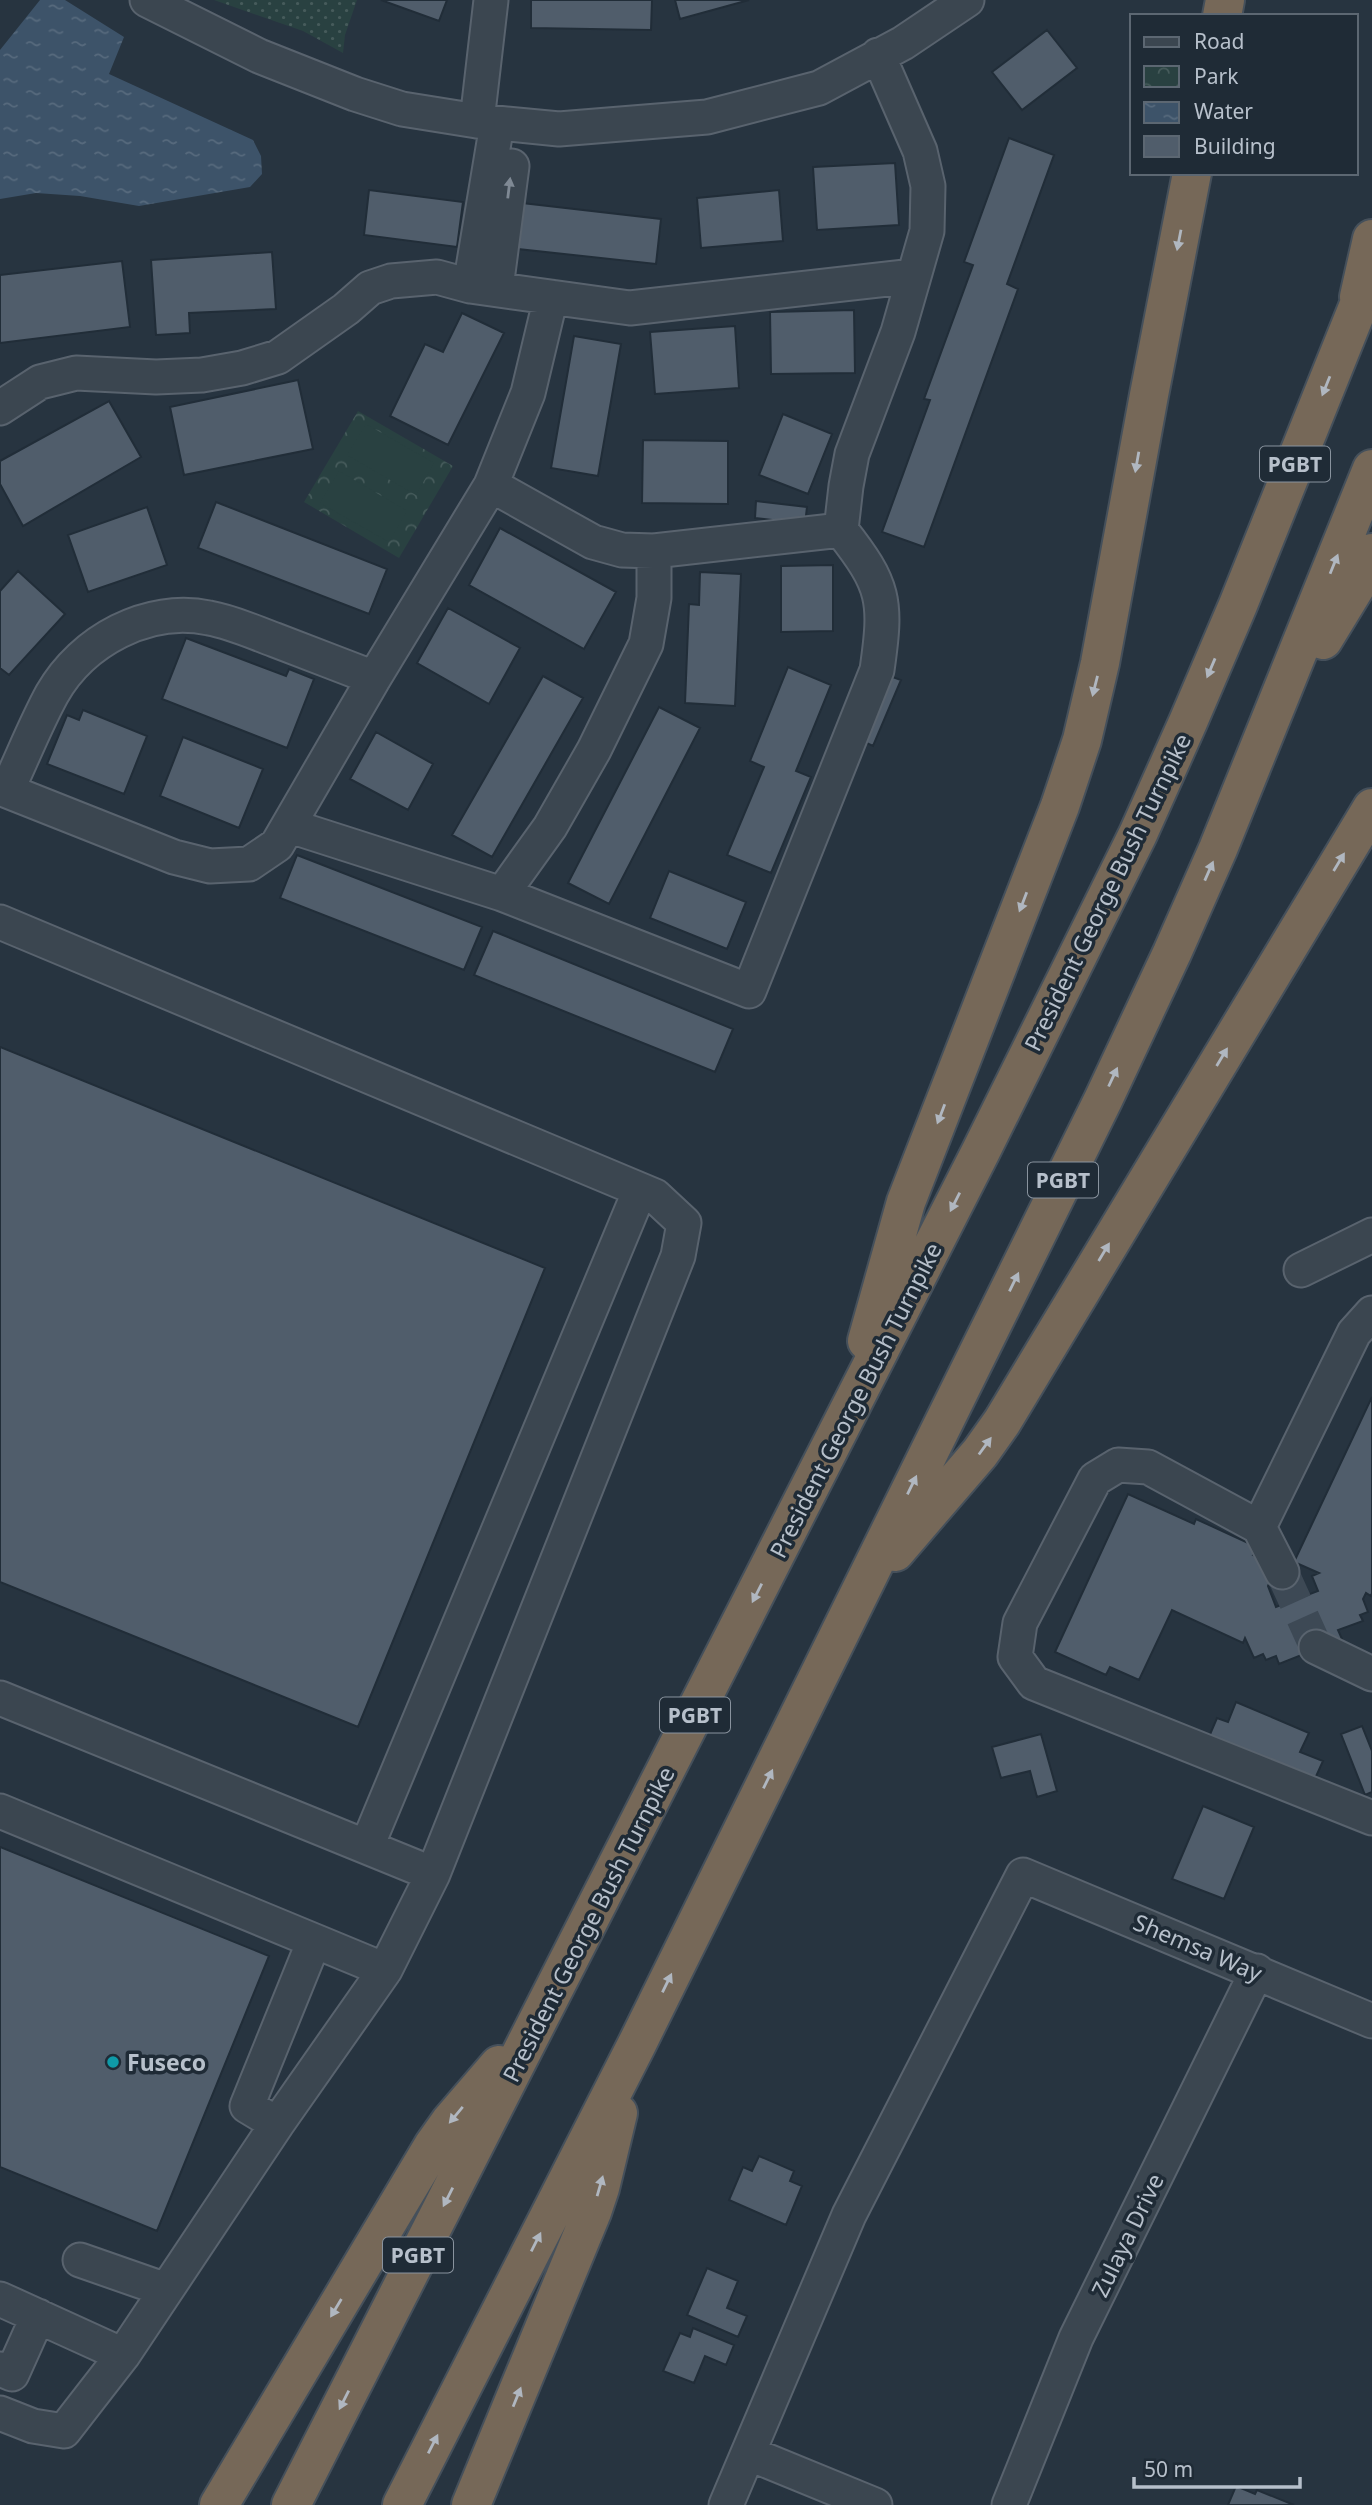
<svg xmlns="http://www.w3.org/2000/svg" width="1372" height="2505" viewBox="0 0 1372 2505" font-family="'Noto Sans',sans-serif">
<defs>
<pattern id="grass-dots" width="8" height="8" patternUnits="userSpaceOnUse" patternTransform="scale(1.75)"><rect width="8" height="8" fill="#294141"/><path d="M2 2h.1M6 6h.1" fill="none" stroke="#465b5b" stroke-width="1.8" stroke-linecap="round"/></pattern>
<pattern id="park-crowns" width="20" height="18" patternUnits="userSpaceOnUse" patternTransform="scale(1.75)"><rect width="20" height="18" fill="#294141"/><path d="M2 6a3 3 0 1 1 6 0M12 15a3 3 0 1 1 6 0" fill="none" stroke="#465b5b"/></pattern>
<pattern id="water-ripples" width="26" height="14" patternUnits="userSpaceOnUse" patternTransform="scale(1.75)"><rect width="26" height="14" fill="#3d5369"/><path d="M2 4q2-2 4 0t4 0M15 11q2-2 4 0t4 0" fill="none" stroke="#576a7d"/></pattern>
</defs>
<rect width="100%" height="100%" fill="#273440"/>
<!-- grass -->
<path fill="url(#grass-dots)" d="M214 0H357L345 35 343 53 303 31Z"/>
<!-- park -->
<path fill="url(#park-crowns)" d="M358 411 453 466 399 558 304 502Z"/>
<!-- garden -->
<path fill="#294141" d="M366 424 434 463 416 495 347 455Z
M339 471 407 511 389 542 320 503Z"/>
<!-- water -->
<path fill="url(#water-ripples)" d="M40 0H65L124 37 109 74 253 140 261 156 262 174 250 187 139 206 80 196 36 193 0 199V50Z"/>
<!-- building -->
<path fill="#505d6b" stroke="#212d38" stroke-width="2" d="M381 0H447L439 21Z
M531 0H652L651 30 531 28Z
M675 0H749L680 19Z
M1047 30 1077 68 1022 110 992 72Z
M1009 138 1054 155 1007 284 1018 289 924 547 882 532 930 400 924 399 973 265 964 262Z
M895 163 899 225 817 230 813 167Z
M369 190 463 202 457 247 364 235Z
M779 190 783 241 701 248 697 198Z
M522 203 661 219 656 264 518 249Z
M272 252 276 309 189 313 190 333 156 335 151 260Z
M122 261 130 327 0 343V275Z
M854 310 855 373 771 374 770 312Z
M462 313 504 333 448 445 390 416 425 344 443 352Z
M735 326 739 388 655 394 650 332Z
M574 336 621 344 598 476 551 468Z
M298 380 313 449 184 475 170 407Z
M109 401 141 457 23 526 0 484V461Z
M783 414 832 434 808 494 759 475Z
M643 440 728 441V504L642 503Z
M756 501 807 507 805 524 755 518Z
M216 502 387 569 369 614 198 548Z
M147 507 167 565 88 592 68 535Z
M500 528 616 592 584 649 469 585Z
M833 565V631L781 632V566Z
M18 571 65 614 9 675 0 668V591Z
M700 572 741 574 735 706 685 703 689 604 699 605Z
M448 608 520 648 489 704 417 663Z
M186 638 286 676 289 669 314 679 287 748 162 699Z
M788 667 831 685 796 771 811 777 771 873 727 855 764 767 750 761Z
M887 675 901 680 873 746 860 740Z
M543 676 583 698 492 857 452 835Z
M659 707 700 728 609 904 568 883Z
M83 710 147 736 124 794 47 764 67 715 79 720Z
M376 732 433 764 408 810 350 779Z
M183 737 263 769 239 828 160 796Z
M297 855 482 927 464 970 280 898Z
M669 871 746 902 727 949 650 918Z
M493 931 733 1029 715 1072 474 975Z
M0 1047 545 1268 358 1727 0 1582Z
M1372 1397V1593L1371 1596 1366 1593 1363 1599 1368 1612 1360 1615 1363 1621 1338 1630 1342 1639 1279 1664 1276 1656 1266 1660 1263 1654 1254 1658 1245 1638 1243 1643 1172 1610 1139 1680 1110 1667 1106 1675 1055 1652 1128 1494 1194 1524 1196 1519 1257 1547 1253 1555 1271 1563 1274 1572 1268 1586 1276 1607 1318 1591 1312 1576 1319 1573 1294 1562Z
M1236 1702 1309 1733 1300 1752 1323 1761 1313 1783 1208 1739 1217 1718 1228 1722Z
M1362 1726 1372 1751V1792L1365 1795 1341 1734Z
M1041 1734 1057 1791 1037 1797 1030 1771 1001 1778 992 1747Z
M1203 1806 1254 1827 1224 1899 1172 1879Z
M0 1847 269 1956 157 2231 0 2167Z
M759 2156 794 2171 790 2181 802 2186 786 2225 729 2200 743 2167 752 2171Z
M707 2268 738 2281 727 2308 747 2316 738 2337 687 2315Z
M693 2328 734 2345 726 2365 705 2356 694 2383 663 2371 680 2333 690 2337Z
M1236 2486 1255 2494 1257 2490 1294 2505H1228Z"/>
<g fill="none" stroke-linecap="round" stroke-linejoin="round">
<!-- minor-tunnel -->
<path stroke="#3d4955" stroke-width="33" stroke-dasharray="33 17" stroke-linecap="butt" d="M1282 1572 1316 1647"/>
<!-- minor casing -->
<g stroke="#59636e" stroke-width="37">
<path id="minor" d="M147 0 259 56 355 94 402 109 477 121 559 129 707 117 819 88 903 43 967 0
M477 121 491 0
M470 286 497 124
M496 288 512 166
M0 408 40 382 76 373 156 377 202 375 242 368 278 357 346 309 370 288 391 281 437 277 470 286 630 308 914 276
M841 530 846 486 852 454 898 332 927 231 928 186 920 151 878 55
M0 788 174 857 210 866 249 864 277 845 374 678 491 485 528 393 551 297
M7 790C22 759 35 725 52 694 82 641 148 605 209 618 232 622 253 632 275 640 308 653 341 665 374 678
M290 826 502 894 749 991 877 670C887 600 885 586 841 530L654 551 622 550 593 542 491 485
M502 894 550 827 594 750 646 644 654 598V551
M0 922 655 1196 684 1223 678 1256 433 1874 385 1970
M1301 1270 1372 1235
M1259 1527 1354 1333 1372 1313
M1282 1572 1259 1527 1148 1467 1118 1465 1095 1479 1020 1623 1015 1657 1034 1683 1372 1818
M1316 1647 1372 1674
M0 1698 433 1874
M0 1811 385 1970 277 2124 123 2355 64 2431 33 2426 0 2413
M367 1846 640 1190
M277 2124 247 2106 314 1941
M80 2260 166 2290
M0 2299 123 2355
M0 2369 12 2374 38 2316
M748 2453 875 2505
M726 2505 849 2215 1023 1875 1372 2021
M1009 2505 1076 2338 1257 1971"/>
</g>
<!-- highway casing -->
<g stroke="#45505b" stroke-width="42">
<path id="highway" d="M1222 16 1225 0
M1359 297 1372 239
M1323 640 1356 586 1372 553
M867 1341 906 1202 1060 806 1082 740 1100 663 1149 395 1192 173
M895 1552 980 1453 1002 1422 1372 808
M219 2505 433 2146 450 2122 499 2065
M291 2505 981 1151 1138 834 1188 722 1238 605 1372 272
M402 2505 637 2044 1103 1100 1172 953 1218 849 1372 469
M471 2505 592 2212 600 2188 618 2113"/>
</g>
<!-- minor -->
<use href="#minor" stroke="#3b4650" stroke-width="33"/>
<!-- highway -->
<use href="#highway" stroke="#766858" stroke-width="38"/>
</g>
<!-- one-way arrows -->
<defs><path id="oneway-solid" d="M-6-.8H1V-3.2L6.5 0L1 3.2V.8H-6Z" transform="scale(1.75)"/></defs>
<use fill="#7f8994" href="#oneway-solid" transform="translate(509 188) rotate(-83)"/>
<g fill="#b0b7c0">
<use href="#oneway-solid" transform="translate(1179 240) rotate(101)"/>
<use href="#oneway-solid" transform="translate(1326 386) rotate(112)"/>
<use href="#oneway-solid" transform="translate(1137 462) rotate(100)"/>
<use href="#oneway-solid" transform="translate(1334 564) rotate(-68)"/>
<use href="#oneway-solid" transform="translate(1211 668) rotate(113)"/>
<use href="#oneway-solid" transform="translate(1095 686) rotate(104)"/>
<use href="#oneway-solid" transform="translate(1339 862) rotate(-59)"/>
<use href="#oneway-solid" transform="translate(1209 871) rotate(-66)"/>
<use href="#oneway-solid" transform="translate(1023 902) rotate(111)"/>
<use href="#oneway-solid" transform="translate(1222 1057) rotate(-59)"/>
<use href="#oneway-solid" transform="translate(1113 1077) rotate(-65)"/>
<use href="#oneway-solid" transform="translate(941 1114) rotate(111)"/>
<use href="#oneway-solid" transform="translate(955 1202) rotate(117)"/>
<use href="#oneway-solid" transform="translate(1104 1252) rotate(-59)"/>
<use href="#oneway-solid" transform="translate(1014 1282) rotate(-64)"/>
<use href="#oneway-solid" transform="translate(985 1446) rotate(-54)"/>
<use href="#oneway-solid" transform="translate(912 1485) rotate(-64)"/>
<use href="#oneway-solid" transform="translate(757 1593) rotate(117)"/>
<use href="#oneway-solid" transform="translate(768 1779) rotate(-64)"/>
<use href="#oneway-solid" transform="translate(667 1983) rotate(-64)"/>
<use href="#oneway-solid" transform="translate(456 2115) rotate(130)"/>
<use href="#oneway-solid" transform="translate(600 2186) rotate(-74)"/>
<use href="#oneway-solid" transform="translate(448 2197) rotate(117)"/>
<use href="#oneway-solid" transform="translate(536 2242) rotate(-63)"/>
<use href="#oneway-solid" transform="translate(336 2308) rotate(121)"/>
<use href="#oneway-solid" transform="translate(517 2397) rotate(-68)"/>
<use href="#oneway-solid" transform="translate(344 2400) rotate(117)"/>
<use href="#oneway-solid" transform="translate(433 2444) rotate(-63)"/>
</g>
<!-- markers -->
<circle fill="#0f9aa8" stroke="#1f2b36" stroke-width="2.5" cx="113" cy="2062" r="7"/>
<g text-anchor="middle" dominant-baseline="central" stroke-width="7" stroke-linejoin="round" paint-order="stroke">
<!-- shield labels -->
<g fill="#1f2b36" stroke="#89939e" stroke-width="2">
<rect x="1260" y="446.5" width="70" height="35" rx="5"/>
<rect x="1028" y="1162.5" width="70" height="35" rx="5"/>
<rect x="660" y="1697.5" width="70" height="35" rx="5"/>
<rect x="383" y="2237.5" width="70" height="35" rx="5"/>
</g>
<g font-size="21" font-weight="bold" fill="#b7c0cb">
<text x="1295" y="464">PGBT</text>
<text x="1063" y="1180">PGBT</text>
<text x="695" y="1715">PGBT</text>
<text x="418" y="2255">PGBT</text>
</g>
<!-- street labels -->
<g font-size="23" fill="#b7c0cb" stroke="#1f2b36">
<text transform="translate(1107 892) rotate(-64)">President George Bush Turnpike</text>
<text transform="translate(855 1400) rotate(-63)">President George Bush Turnpike</text>
<text transform="translate(588 1924) rotate(-63)">President George Bush Turnpike</text>
<text transform="translate(1198 1947) rotate(23)">Shemsa Way</text>
<text transform="translate(1127 2235) rotate(-64)">Zulaya Drive</text>
</g>
<!-- poi labels -->
<g font-size="23" font-weight="bold" fill="#b7c0cb" stroke="#1f2b36" text-anchor="start">
<text x="127" y="2062">Fuseco</text>
</g>
</g>
<!-- legend -->
<rect x="1130" y="14" width="228" height="161" fill="#1f2b36" stroke="#5c6772" stroke-width="2"/>
<rect x="1144" y="37" width="35" height="10" fill="#3b4650" stroke="#5c6772" stroke-width="2"/>
<text x="1194" y="49" font-size="21" fill="#b7c0cb">Road</text>
<rect x="1144" y="66" width="35" height="21" fill="url(#park-crowns)" stroke="#5c6772" stroke-width="2"/>
<text x="1194" y="84" font-size="21" fill="#b7c0cb">Park</text>
<rect x="1144" y="102" width="35" height="21" fill="url(#water-ripples)" stroke="#5c6772" stroke-width="2"/>
<text x="1194" y="119" font-size="21" fill="#b7c0cb">Water</text>
<rect x="1144" y="136" width="35" height="21" fill="#505d6b" stroke="#5c6772" stroke-width="2"/>
<text x="1194" y="154" font-size="21" fill="#b7c0cb">Building</text>
<!-- scale -->
<path d="M1134 2477v10h166v-10" fill="none" stroke="#b7c0cb" stroke-width="3.5"/>
<text x="1144" y="2477" font-size="21" fill="#b7c0cb" stroke="#1f2b36" stroke-width="5" paint-order="stroke">50 m</text>
</svg>
